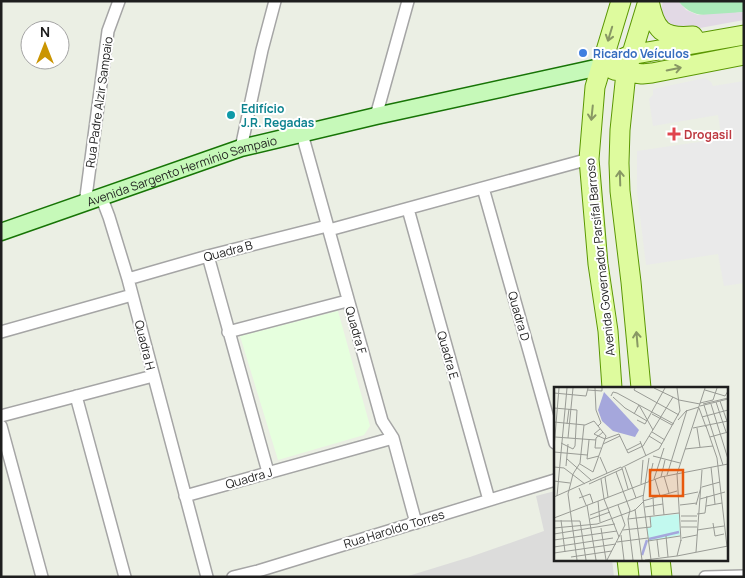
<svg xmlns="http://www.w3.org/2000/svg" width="745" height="578" viewBox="0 0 745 578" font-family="Manrope,sans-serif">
<rect width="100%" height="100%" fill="#ebefe4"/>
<!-- residential -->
<path fill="#dcdcdb" d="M555 491V559H612L614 577H405L470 557 544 531 536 496Z"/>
<!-- education -->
<path fill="#e6ffde" d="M338 311 370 426 364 435 278 460 240 336Z"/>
<!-- grass -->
<path fill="#abe9ba" d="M678 1H744V12C719 14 696 23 678 1Z"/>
<!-- parking -->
<path fill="#eaeaea" d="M705 78 711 82 713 86 744 81V283L724 286 718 254 646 265 637 191V151L719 139 721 134 718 115 653 126 649 99 653 95V89Z"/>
<!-- plaza -->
<path fill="#e2d9e5" d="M663 1H678L686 10 698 15 744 12V20L678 32 665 23 661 10Z"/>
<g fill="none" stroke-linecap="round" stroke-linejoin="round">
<!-- street casing -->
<g stroke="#a5a5a5" stroke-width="14">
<path id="street" d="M376 116 408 1
M302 134 382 421 393 438 416 523
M241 148 262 50 275 1
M483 188 555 443
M101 196 109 217 128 279 207 577
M85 204 108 31 119 1
M408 209 489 500
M329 230 589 159
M208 256 268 472
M128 279 208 256 327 226
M1 332 132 295
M228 332 347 301
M76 396 125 577
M1 416 153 376
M1 426 42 577
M185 496 393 438
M233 577 258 571 555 480
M705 577 744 576"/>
</g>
<!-- secondary casing -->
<g stroke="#177406" stroke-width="19">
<g id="secondary">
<path id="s1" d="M1 232 241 148 376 116 600 67"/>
</g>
</g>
<!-- primary casing -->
<g stroke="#5a9702" stroke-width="21">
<path id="primary" d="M649 1C655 30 662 39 693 36
M620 60 630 55 744 35
M614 70 642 74 652 73 744 55
M612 388 608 331 598 264 589 159 595 87 621 1
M641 388 631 282 620 191 619 163 620 130 626 73 648 1
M627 559 629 577
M660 559 662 577"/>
</g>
<!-- street -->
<use href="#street" stroke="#fff" stroke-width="11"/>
<!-- secondary -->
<use href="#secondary" stroke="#c6f9b9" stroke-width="16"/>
<!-- primary -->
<use href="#primary" stroke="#defb9e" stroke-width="19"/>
</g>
<!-- one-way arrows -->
<defs><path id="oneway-shaft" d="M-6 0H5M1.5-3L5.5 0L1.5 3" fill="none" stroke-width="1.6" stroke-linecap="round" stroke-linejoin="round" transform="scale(1.25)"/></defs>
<g stroke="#889864">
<use href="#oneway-shaft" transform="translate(610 34) rotate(107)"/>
<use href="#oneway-shaft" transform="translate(674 69) rotate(-11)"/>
<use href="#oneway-shaft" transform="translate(592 113) rotate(96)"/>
<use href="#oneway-shaft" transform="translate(620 178) rotate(-92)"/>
<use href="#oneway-shaft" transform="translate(637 339) rotate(-95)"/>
</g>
<!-- markers -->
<circle fill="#3f7fe0" stroke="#fff" stroke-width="2" cx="583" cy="53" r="5"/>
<circle fill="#0f9aa8" stroke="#fff" stroke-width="2" cx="231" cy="115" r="5"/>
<path fill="#e0444e" stroke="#fff" stroke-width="2" d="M671.5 126.5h5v5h5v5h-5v5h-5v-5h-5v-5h5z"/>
<g text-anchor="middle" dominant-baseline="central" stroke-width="4" stroke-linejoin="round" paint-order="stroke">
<!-- shop labels -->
<g font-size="12" font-weight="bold" fill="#366cbe" stroke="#fff" text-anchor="start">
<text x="593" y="53">Ricardo Veículos</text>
</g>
<!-- street labels -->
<g font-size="12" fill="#1e1e1e" stroke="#fff">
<text transform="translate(99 102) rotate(-82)">Rua Padre Alzir Sampaio</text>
<text stroke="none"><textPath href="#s1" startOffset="191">Avenida Sargento Hermínio Sampaio</textPath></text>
<text transform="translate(228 251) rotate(-15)">Quadra B</text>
<text transform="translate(600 257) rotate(-96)">Avenida Governador Parsifal Barroso</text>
<text transform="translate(519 316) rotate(74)">Quadra D</text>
<text transform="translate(356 330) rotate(74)">Quadra F</text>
<text transform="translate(145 345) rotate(76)">Quadra H</text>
<text transform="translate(448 355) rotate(74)">Quadra E</text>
<text transform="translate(249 478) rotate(-16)">Quadra J</text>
<text transform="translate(394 529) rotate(-17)">Rua Haroldo Torres</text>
</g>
<!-- culture labels -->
<g font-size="12" font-weight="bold" fill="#0d838f" stroke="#fff" text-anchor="start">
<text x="241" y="108">Edifício<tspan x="241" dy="14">J.R. Regadas</tspan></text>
</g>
<!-- health labels -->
<g font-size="12" font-weight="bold" fill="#be3a42" stroke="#fff" text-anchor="start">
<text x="684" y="134">Drogasil</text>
</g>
</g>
<!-- overview -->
<g transform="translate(554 387)">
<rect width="174" height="174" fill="#ebefe4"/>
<path d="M125 127 126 148 95 154 93 141 97 140V130Z" fill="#c2f9ef"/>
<path d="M50 5 85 43 81 50 59 44 48 34 44 23Z" fill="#a5a7dc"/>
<path fill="none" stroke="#a5a7dc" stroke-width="2.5" d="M95 152 125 145M88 168 93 153"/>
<path fill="none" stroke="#999b95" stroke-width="1" d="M41 1 42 23 47 36 44 39M81 1 80 3 125 28M100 1 125 13 146 17M34 3 48 4V1M151 3 171 9 174 4M0 6 32 9 34 1M57 9 59 5 63 6 120 37M59 10 71 21 93 34M166 14 174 37M162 15 172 45M146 16 159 13 163 1M149 17 174 11M157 17 174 72M150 18 169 78M146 19 174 12M0 21 23 23 21 59 19 62 7 56M145 21 152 40M80 27 85 18 99 43M98 27 118 38M148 30 174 23M83 33 91 37 111 1M124 33 132 24 145 20M0 35 31 38 40 34 52 49 39 85 26 77M13 37 15 22M152 39 163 71 173 160M139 41 174 34M143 41 146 60M46 42 40 47 51 52 65 47 74 66 89 59 119 10M98 45 111 53M95 49 108 57M1 50 42 53M156 50 174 45M14 51 19 1M35 53 33 72 45 69M86 54 92 69M49 57 66 49M0 61 5 1M47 61H41L42 51 49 45M131 62 159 59M73 63 87 56M0 65 33 68M99 69 126 76M46 70 53 86M95 71 89 111 97 173M13 72 37 93M12 79 14 57M0 80 10 81 31 97M71 80 82 111M157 80 161 117M67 81 105 62 126 24 123 1M68 81 74 102M62 85 76 123 74 132 79 173M113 88 133 23M110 89 115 106M51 90 54 110M107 90 111 73M47 92 50 112 65 150M100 92 110 61M101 92 106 109M0 94 16 96M95 94 99 76M35 97 68 82M87 97 89 73M148 100 166 95M25 101 32 118M108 108 110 128M3 109 13 1M124 109 144 105M0 110 67 80M99 110 100 128M25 111 36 107 39 116M146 112 171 105M44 114 46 135M89 114 123 104M33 118 42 173M126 118 143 116M142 118 147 100M152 119 168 116M91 120 109 117M81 122 88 173M143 127 151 126 153 109M36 128 90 108M127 129H143M0 131 107 90 174 77M36 132 56 125M74 132 125 126M7 133 11 165M0 134H26L32 173M127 134H143M159 136 161 149 170 147M127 140H143M0 141 43 137 81 123 89 115M47 141 52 173M69 143 97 140 96 129M143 143 170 139M0 147 61 137M67 148 70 173M112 149 114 170M128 151 143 148M0 153 63 144M103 153 105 170M94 154 126 149M127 154 123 87 151 1M63 155 94 151M0 160 59 151M142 165 148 83M0 166 62 157M123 169 174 159M17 170 58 164M23 173 14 107 19 87 26 76 30 38M53 173 71 138 64 118M91 173 123 169 127 153"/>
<path fill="#e8590c" fill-opacity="0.15" stroke="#e8590c" stroke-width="2.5" d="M96 83H129V109H96Z"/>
<rect width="174" height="174" fill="none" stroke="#1e1e1e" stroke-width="2.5"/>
</g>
<!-- border -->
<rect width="745" height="578" fill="none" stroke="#1e1e1e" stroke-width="5"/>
<!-- north arrow -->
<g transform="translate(45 45)"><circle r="24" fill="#ffffff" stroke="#a5a5a5"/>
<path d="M0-4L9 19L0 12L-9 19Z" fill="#ca9502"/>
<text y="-8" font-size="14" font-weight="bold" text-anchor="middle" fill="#1e1e1e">N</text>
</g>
</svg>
